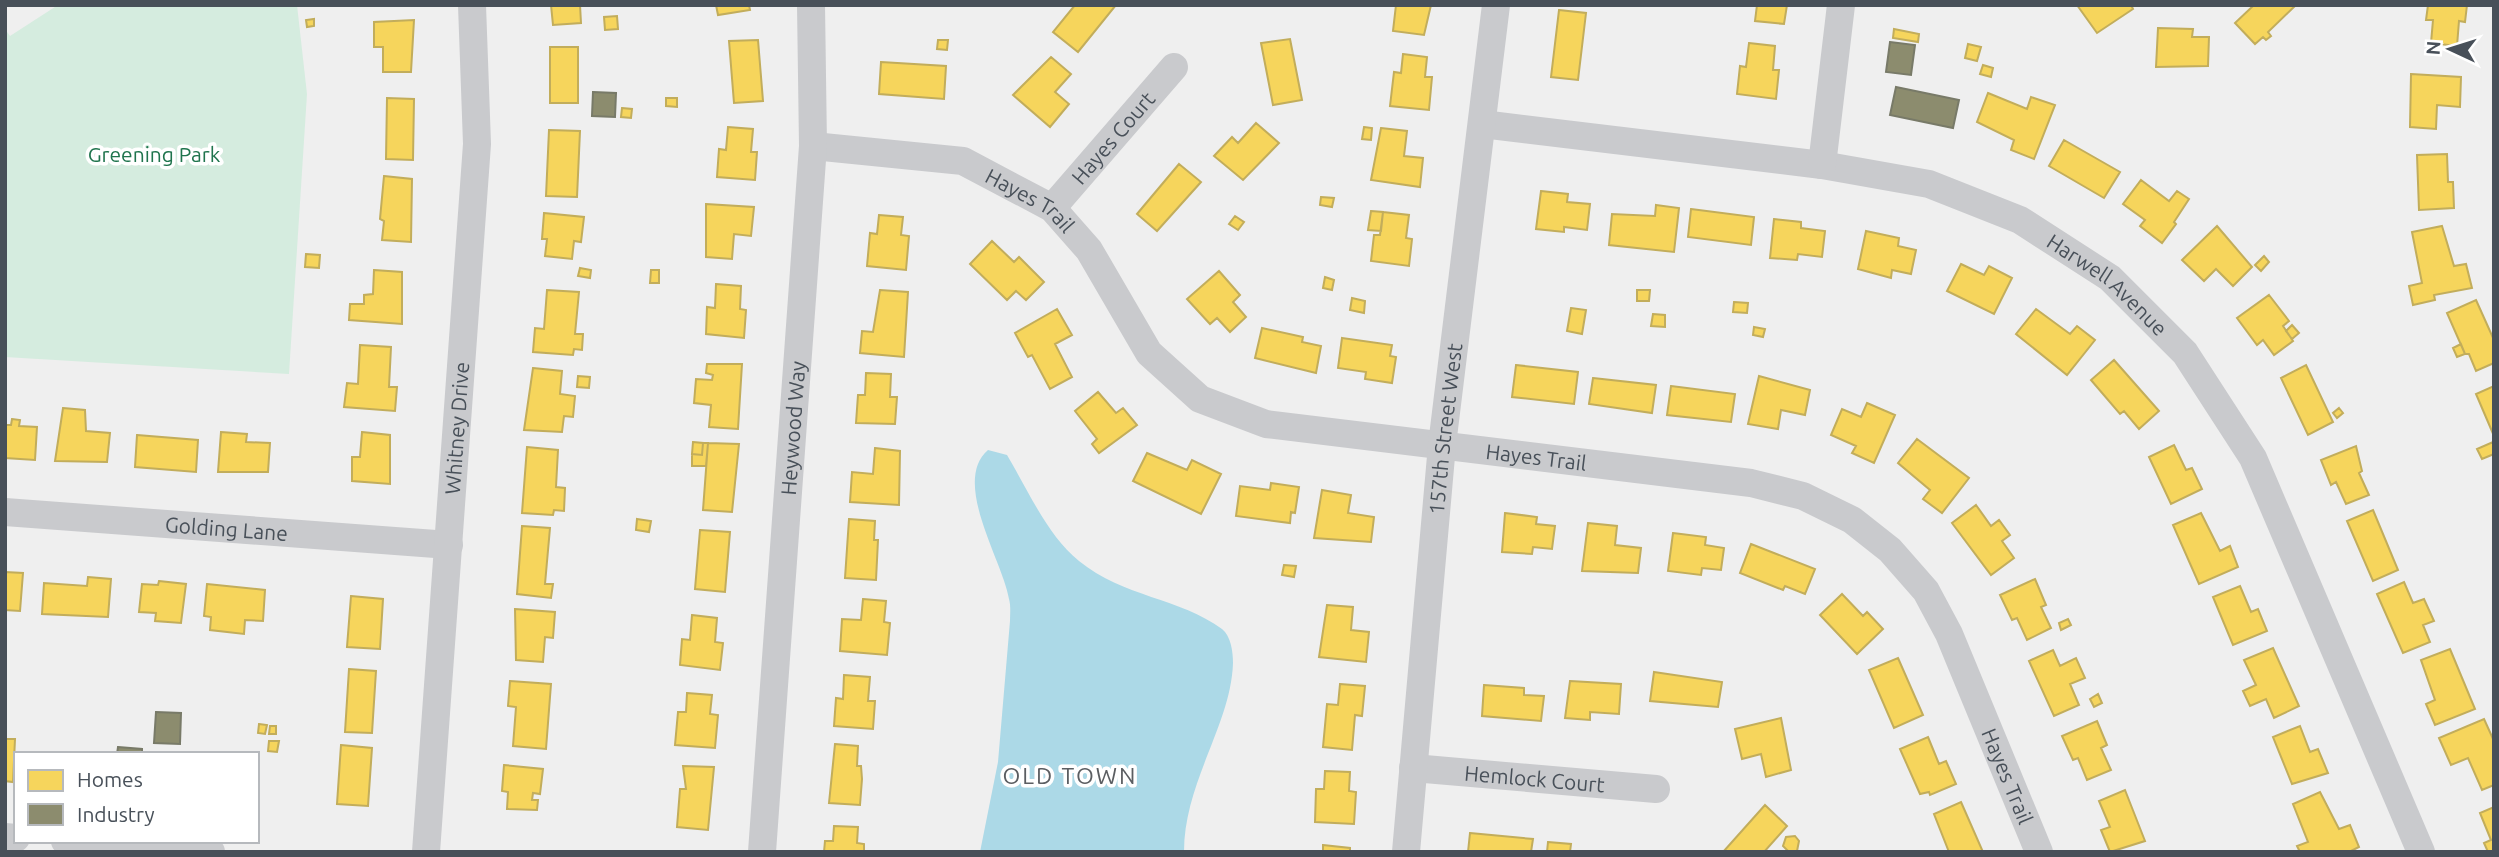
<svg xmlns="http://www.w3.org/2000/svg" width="2499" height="857" viewBox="0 0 2499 857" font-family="Ubuntu,sans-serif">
<rect width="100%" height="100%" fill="#efefef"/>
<!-- green -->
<path fill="#d5ecdf" d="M58 5H297L307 94 289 374 5 357V29L10 36Z"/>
<!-- water -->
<path fill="#acd9e7" d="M988 450 1007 455C1028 490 1047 535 1079 561 1123 597 1180 598 1222 629 1231 636 1233 652 1233 663 1231 725 1184 782 1184 852H980L998 762 1010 621C1010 614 1011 606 1009 599 1003 561 951 482 988 450Z"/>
<!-- homes -->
<path fill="#f6d55c" stroke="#c2ad5b" stroke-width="2" d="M551 5H580L581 23 553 25Z
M716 5H749L750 10 718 15Z
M1075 5H1116L1078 52 1053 32Z
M1396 5H1431L1424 35 1393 31Z
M1757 5H1787L1784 24 1755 21Z
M2077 5H2131L2133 9 2097 33Z
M2254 5H2296L2268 32 2271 36 2266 40 2263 37 2255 44 2235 23Z
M2428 5H2467L2465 22 2459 21 2457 46 2431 43 2433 20H2426Z
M1559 10 1586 13 1578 80 1551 77Z
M617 16 618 29 605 30 604 17Z
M314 19V26L307 27 306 20Z
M414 20 411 72H383V47H374V22Z
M2158 28 2193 29 2192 37H2209L2208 66 2156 67Z
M1894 29 1919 34 1918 42 1893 38Z
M1290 39 1302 100 1273 105 1261 43Z
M758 40 763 101 734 103 729 41Z
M938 40H948L947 50 937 49Z
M1749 43 1775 46 1773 70H1779L1776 99 1737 94 1740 66 1746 67Z
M1968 44 1981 47 1977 61 1965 58Z
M550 47H578V103H550Z
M1403 54 1427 57 1425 77H1432L1429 110 1390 106 1394 72 1401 73Z
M1051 57 1071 74 1055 92 1069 104 1050 127 1013 95Z
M881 62 946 66 944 99 879 94Z
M1983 65 1993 68 1991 77 1980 74Z
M2411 74 2461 77 2460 107 2437 105 2436 129 2410 127Z
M1988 93 2027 109 2031 97 2055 105 2034 159 2011 150 2014 140 1977 122Z
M387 98 414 99 413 160 386 159Z
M666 98H677V107L666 106Z
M622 108 632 109 631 118 621 117Z
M1256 123 1279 143 1243 180 1214 156 1232 137 1238 143Z
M728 127 753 129 751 152H757L755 180 717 177 719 149 726 150Z
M1364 127 1372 128 1371 140 1362 139Z
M1381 128 1407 131 1404 156 1423 158 1420 187 1371 180Z
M549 130 580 131 577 197 546 196Z
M2064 140 2120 172 2104 198 2049 166Z
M2447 154 2448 182H2453L2454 208 2419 210 2417 155Z
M1179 164 1201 182 1157 231 1137 214Z
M384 176 412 179 411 242 382 240 384 221 380 219Z
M2141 180 2169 201 2177 191 2189 199 2174 222 2176 224 2162 243 2140 226 2145 220 2123 204Z
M1541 191 1568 194 1567 202 1590 204 1587 230 1564 227V232L1536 229Z
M1321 197 1334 198 1332 207 1320 205Z
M706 204 754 207 751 236 734 234 732 259 706 257Z
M1656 205 1679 208 1674 252 1609 245 1612 214 1655 216Z
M1691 209 1754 217 1751 245 1688 237Z
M1371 211 1383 212 1381 231 1368 230Z
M1383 212 1409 215 1406 238 1412 239 1409 266 1371 261 1374 235H1380Z
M544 213 584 217 581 242 574 241 572 259 545 256 547 239H542Z
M879 215 903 217 901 235 909 236 906 270 867 266 870 233 877 234Z
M1235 216 1244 222 1238 230 1229 224Z
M1774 219 1801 222V228L1825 231 1822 257 1798 254 1797 260 1770 258Z
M2217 226 2252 267 2233 286 2216 269 2204 281 2182 260Z
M2442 226 2454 266 2466 264 2472 288 2434 295 2435 300 2413 305 2409 286 2422 283 2412 232Z
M1866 231 1899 238 1898 246 1916 250 1911 274 1892 270 1891 278 1858 269Z
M992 241 1014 262 1019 257 1044 282 1026 300 1016 291 1007 300 970 264Z
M306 254 320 255 319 268 305 267Z
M2264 256 2269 262 2261 271 2255 265Z
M1961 264 1984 275 1989 266 2012 278 1994 314 1947 291Z
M580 268 591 270 590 278 578 276Z
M374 270 402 272V324L349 320 350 304H364V295L373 294Z
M651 270H659V283H650Z
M1219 271 1240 295 1233 302 1246 317 1230 332 1217 318 1210 324 1187 299Z
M1325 277 1334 280 1332 290 1323 288Z
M716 284 741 286 740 309 746 310 744 338 706 334 707 307 715 308Z
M547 290 579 292 575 334H583L582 350 574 349 573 355 533 352 535 328 544 329Z
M880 290 908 292 904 357 860 353 862 331 873 332Z
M1637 290H1650L1649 301H1637Z
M2269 295 2289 321 2283 326 2293 341 2274 355 2263 340 2257 345 2237 318Z
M1352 298 1365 301 1364 313 1350 310Z
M2476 300 2494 340V363L2476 371 2469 354H2465L2447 313Z
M1734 302 1748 303 1747 313 1733 312Z
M1571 308 1586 310 1582 334 1567 331Z
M1057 309 1072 335 1055 344 1072 377 1050 389 1032 355 1028 357 1015 333Z
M2036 309 2070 334 2077 326 2095 340 2067 375 2016 334Z
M1653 314 1665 315V327L1651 326Z
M2292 325 2299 333 2292 339 2286 331Z
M1754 327 1765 329 1763 337 1753 335Z
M1262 328 1303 337 1302 342 1321 346 1316 373 1255 358Z
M1342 338 1392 345 1390 356 1396 357 1392 383 1365 379 1366 372 1338 368Z
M2461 344 2465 354 2457 357 2453 348Z
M360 345 391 347 389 387H397L395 411 344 407 347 383 358 384Z
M2114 360 2159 411 2139 429 2124 411 2120 414 2091 380Z
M707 364H742L738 429 709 427 711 405 694 403 696 379 712 380 713 375 706 373Z
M1516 365 1578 372 1574 404 1512 397Z
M2306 365 2333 422 2308 435 2281 378Z
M533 368 562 371 560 394 575 396 573 417 564 416 562 432 524 430Z
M866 373 891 374 890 397H897L895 424 856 423 858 395H865Z
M578 376 590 377 589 388 577 387Z
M1759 376 1810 390 1805 415 1781 410 1778 429 1748 424Z
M1593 378 1656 385 1652 413 1589 404Z
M1671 386 1735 394 1731 422 1667 415Z
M2494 386V436L2476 394Z
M1098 392 1116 413 1123 408 1137 425 1099 453 1092 444 1097 439 1075 411Z
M1867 403 1895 415 1874 463 1852 453 1856 446 1831 435 1842 409 1861 417Z
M63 408 85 410 86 431 110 433 107 462 55 461Z
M2339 408 2343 413 2337 418 2333 413Z
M12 419 20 420 19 426 37 427 35 460 5 458V425H11Z
M221 432 247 434 246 442 270 443 268 472H218Z
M362 432 390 435V484L352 481V457H360Z
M137 435 198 440 196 472 135 467Z
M1917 439 1969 478 1942 513 1923 499 1930 490 1898 463Z
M693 442 703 443 702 455 692 454Z
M2493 442 2494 454 2482 459 2477 449Z
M703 443H708L706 466H692V454L702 455Z
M708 443 739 444 732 512 703 510Z
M2174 445 2186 470 2192 468 2202 489 2171 504 2149 457Z
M2356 446 2362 471 2359 473 2369 495 2346 504 2336 482 2331 485 2321 460Z
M527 447 558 450 556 487 565 488 564 511 554 510 553 515 522 513Z
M875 448 900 451 899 505 850 502 852 472 873 474Z
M1147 453 1187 470 1192 460 1221 474 1201 514 1133 481Z
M1271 483 1299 487 1295 513 1291 512 1290 523 1236 516 1240 486 1270 490Z
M1322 490 1351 495 1348 513 1374 517 1371 542 1314 538Z
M1976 505 1991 526 1999 520 2010 535 2002 541 2014 558 1991 575 1952 523Z
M2373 510 2398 570 2373 581 2347 521Z
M1505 513 1537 517 1536 524 1555 526 1552 549 1533 547 1532 554 1502 552Z
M2201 513 2220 551 2230 546 2238 567 2199 584 2173 525Z
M637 519 651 521 649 532 636 530Z
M849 519 875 521 874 540H878L876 580 845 578Z
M1588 523 1617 526 1615 545 1641 548 1638 573 1582 571Z
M522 526 550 528 545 584H553L551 598 517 594Z
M700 530 730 532 725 592 695 589Z
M1673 533 1706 537 1705 545 1724 548 1721 570 1702 568 1701 575 1668 571Z
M1751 544 1815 569 1805 594 1785 586 1783 590 1740 573Z
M1284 565 1296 566 1294 577 1282 575Z
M5 572 23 573 20 611 5 610Z
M88 577 111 579 108 617 42 614 44 583 87 586Z
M2035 579 2046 605 2041 607 2051 628 2027 640 2017 618 2012 620 2000 595Z
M159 581 186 584 181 623 155 621 156 613 139 612 142 584 158 585Z
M2404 582 2413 603 2424 599 2434 621 2423 625 2430 642 2403 653 2377 594Z
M207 584 265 590 263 621 245 620 244 634 210 630 211 617 204 616Z
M2240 586 2251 612 2258 609 2267 631 2233 645 2213 597Z
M1842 594 1863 616 1867 612 1883 629 1857 654 1820 615Z
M351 596 383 599 380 649 347 647Z
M863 599 886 601 884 622 890 623 887 655 840 651 842 619 861 620Z
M1327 605 1353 607 1351 630 1369 632 1366 662 1319 657Z
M515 609 555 612 553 638 545 637 543 662 516 660Z
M692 615 717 618 715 642 723 643 720 670 680 665 682 639 690 640Z
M2068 619 2071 625 2061 630 2059 623Z
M2273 648 2299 706 2274 718 2266 699 2250 706 2243 691 2256 685 2244 660Z
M2450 649 2475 709 2435 725 2426 704 2435 700 2421 660Z
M2053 650 2060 666 2076 658 2085 678 2070 684 2079 705 2054 716 2029 661Z
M1898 658 1923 715 1894 728 1869 670Z
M349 669 376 671 372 733 345 732Z
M1654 672 1722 682 1718 707 1650 701Z
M844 675 870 677 868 701H875L873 729 834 726 836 698 843 699Z
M510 681 551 684 546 749 513 746 516 707 508 706Z
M1570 681 1621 684 1619 714 1590 712V720L1565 718Z
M1340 684 1365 686 1362 716 1355 715 1352 750 1323 747 1327 704 1338 705Z
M1484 685 1524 688V695L1544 696 1541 721 1482 716Z
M687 693 712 695 710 714 718 715 715 748 675 745 678 712H686Z
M2098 694 2102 703 2094 707 2090 699Z
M1781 718 1791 770 1766 777 1761 754 1742 759 1735 729Z
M2484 719 2494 741V785L2482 790 2468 758 2451 765 2439 738Z
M2097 721 2107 745 2101 748 2111 770 2087 780 2078 758 2073 760 2062 736Z
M259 724 267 725 265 734 258 733Z
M270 726H276V734H269Z
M2300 726 2310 752 2318 749 2328 773 2292 784 2273 737Z
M1928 737 1939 764 1946 761 1956 784 1930 795 1929 792 1920 794 1900 749Z
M5 739H15L13 782 5 781Z
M269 741H279L277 752 268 751Z
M835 744 858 746 857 766H861L862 779 860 805 829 803Z
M341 745 372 748 368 806 337 804Z
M504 765 543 769 540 794 533 793 532 800H538L537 810 507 809 508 792 502 791Z
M683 766 714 767 708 830 677 827 680 789H686Z
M1325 771 1350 772 1349 791 1356 792 1354 824 1315 822 1316 789H1324Z
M2125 790 2145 841 2110 852 2101 830 2110 827 2099 801Z
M2320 792 2339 829 2350 825 2359 847 2349 852H2300L2297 846 2308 842 2293 804Z
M1961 802 1983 852H1949L1934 814Z
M1765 805 1787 826 1764 852H1723Z
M2494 807V852H2488L2484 843 2491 840 2480 813Z
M834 826 858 827 857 843 864 844V852H824L825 841H833Z
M1470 833 1533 839 1531 852H1468Z
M1795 836 1799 841 1797 851 1789 852 1783 846 1786 837Z
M1548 842 1571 844 1570 852H1547Z
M1323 845 1350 848V852H1323Z"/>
<!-- industry -->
<path fill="#8c8c6e" stroke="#787a68" stroke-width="2" d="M1890 42 1915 45 1911 75 1886 72Z
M1896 87 1959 100 1953 128 1890 115Z
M593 92 616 93 615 117 592 116Z
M156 712 181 713 180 744 154 743Z
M118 747 142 749V754H117Z"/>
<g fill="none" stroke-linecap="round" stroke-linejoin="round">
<!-- minor -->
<g stroke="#c9cacd" stroke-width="28">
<path id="s1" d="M1482 124 1822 165 1929 184 2020 220 2110 278 2185 353 2253 458 2421 852"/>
<path id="s2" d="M813 146 963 161 1052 208 1089 250 1149 353 1200 399 1266 424 1751 483 1803 496 1852 520 1890 550 1926 591 1949 634 2039 852"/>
<path d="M1822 165 1841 5"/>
<path id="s3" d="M1052 208 1174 67"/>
<path id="s4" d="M5 512 449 545"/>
<path id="s5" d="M1413 768 1656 789"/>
<path d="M5 837 16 838"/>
<path d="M65 841 211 852"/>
<path id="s6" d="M426 852 477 144 472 5"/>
<path id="s7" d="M762 852 813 146 811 5"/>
<path id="s8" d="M1406 852 1442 445 1496 5"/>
</g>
</g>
<g text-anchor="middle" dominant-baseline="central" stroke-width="7" stroke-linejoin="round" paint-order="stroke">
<!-- street labels -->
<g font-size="21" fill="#485059" stroke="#fff">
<text stroke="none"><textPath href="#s3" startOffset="93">Hayes Court</textPath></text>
<text stroke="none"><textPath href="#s2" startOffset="229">Hayes Trail</textPath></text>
<text stroke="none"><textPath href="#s1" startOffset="658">Harwell Avenue</textPath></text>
<text stroke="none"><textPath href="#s8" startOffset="425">157th Street West</textPath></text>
<text stroke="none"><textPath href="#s6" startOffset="425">Whitney Drive</textPath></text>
<text stroke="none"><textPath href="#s7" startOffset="425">Heywood Way</textPath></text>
<text stroke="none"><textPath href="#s2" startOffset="838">Hayes Trail</textPath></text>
<text stroke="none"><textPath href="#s4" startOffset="222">Golding Lane</textPath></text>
<text stroke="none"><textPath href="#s2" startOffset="1468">Hayes Trail</textPath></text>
<text stroke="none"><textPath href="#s5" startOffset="122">Hemlock Court</textPath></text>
</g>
<!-- park labels -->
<g font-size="21" fill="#1f744d" stroke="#fff">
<text x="154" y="154">Greening Park</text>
</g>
<!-- neighbourhood labels -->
<g font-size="23" letter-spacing="2" fill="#5b5e62" stroke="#fff">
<text x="1070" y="775">OLD TOWN</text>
</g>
</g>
<!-- border -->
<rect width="2499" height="857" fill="none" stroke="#485059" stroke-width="14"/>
<!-- legend -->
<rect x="14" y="752" width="245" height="91" fill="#ffffff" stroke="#b6b9bd" stroke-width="2"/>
<rect x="28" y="770" width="35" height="21" fill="#f6d55c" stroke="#b6b9bd" stroke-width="2"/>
<text x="77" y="787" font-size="21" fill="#485059">Homes</text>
<rect x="28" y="804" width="35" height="21" fill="#8c8c6e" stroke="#b6b9bd" stroke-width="2"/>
<text x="77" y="822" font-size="21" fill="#485059">Industry</text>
<!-- north arrow -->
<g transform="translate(2450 49) rotate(274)" stroke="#ffffff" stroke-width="5" paint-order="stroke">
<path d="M0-5L12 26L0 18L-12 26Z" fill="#485059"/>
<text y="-10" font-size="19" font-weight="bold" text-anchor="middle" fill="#485059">N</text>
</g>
</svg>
